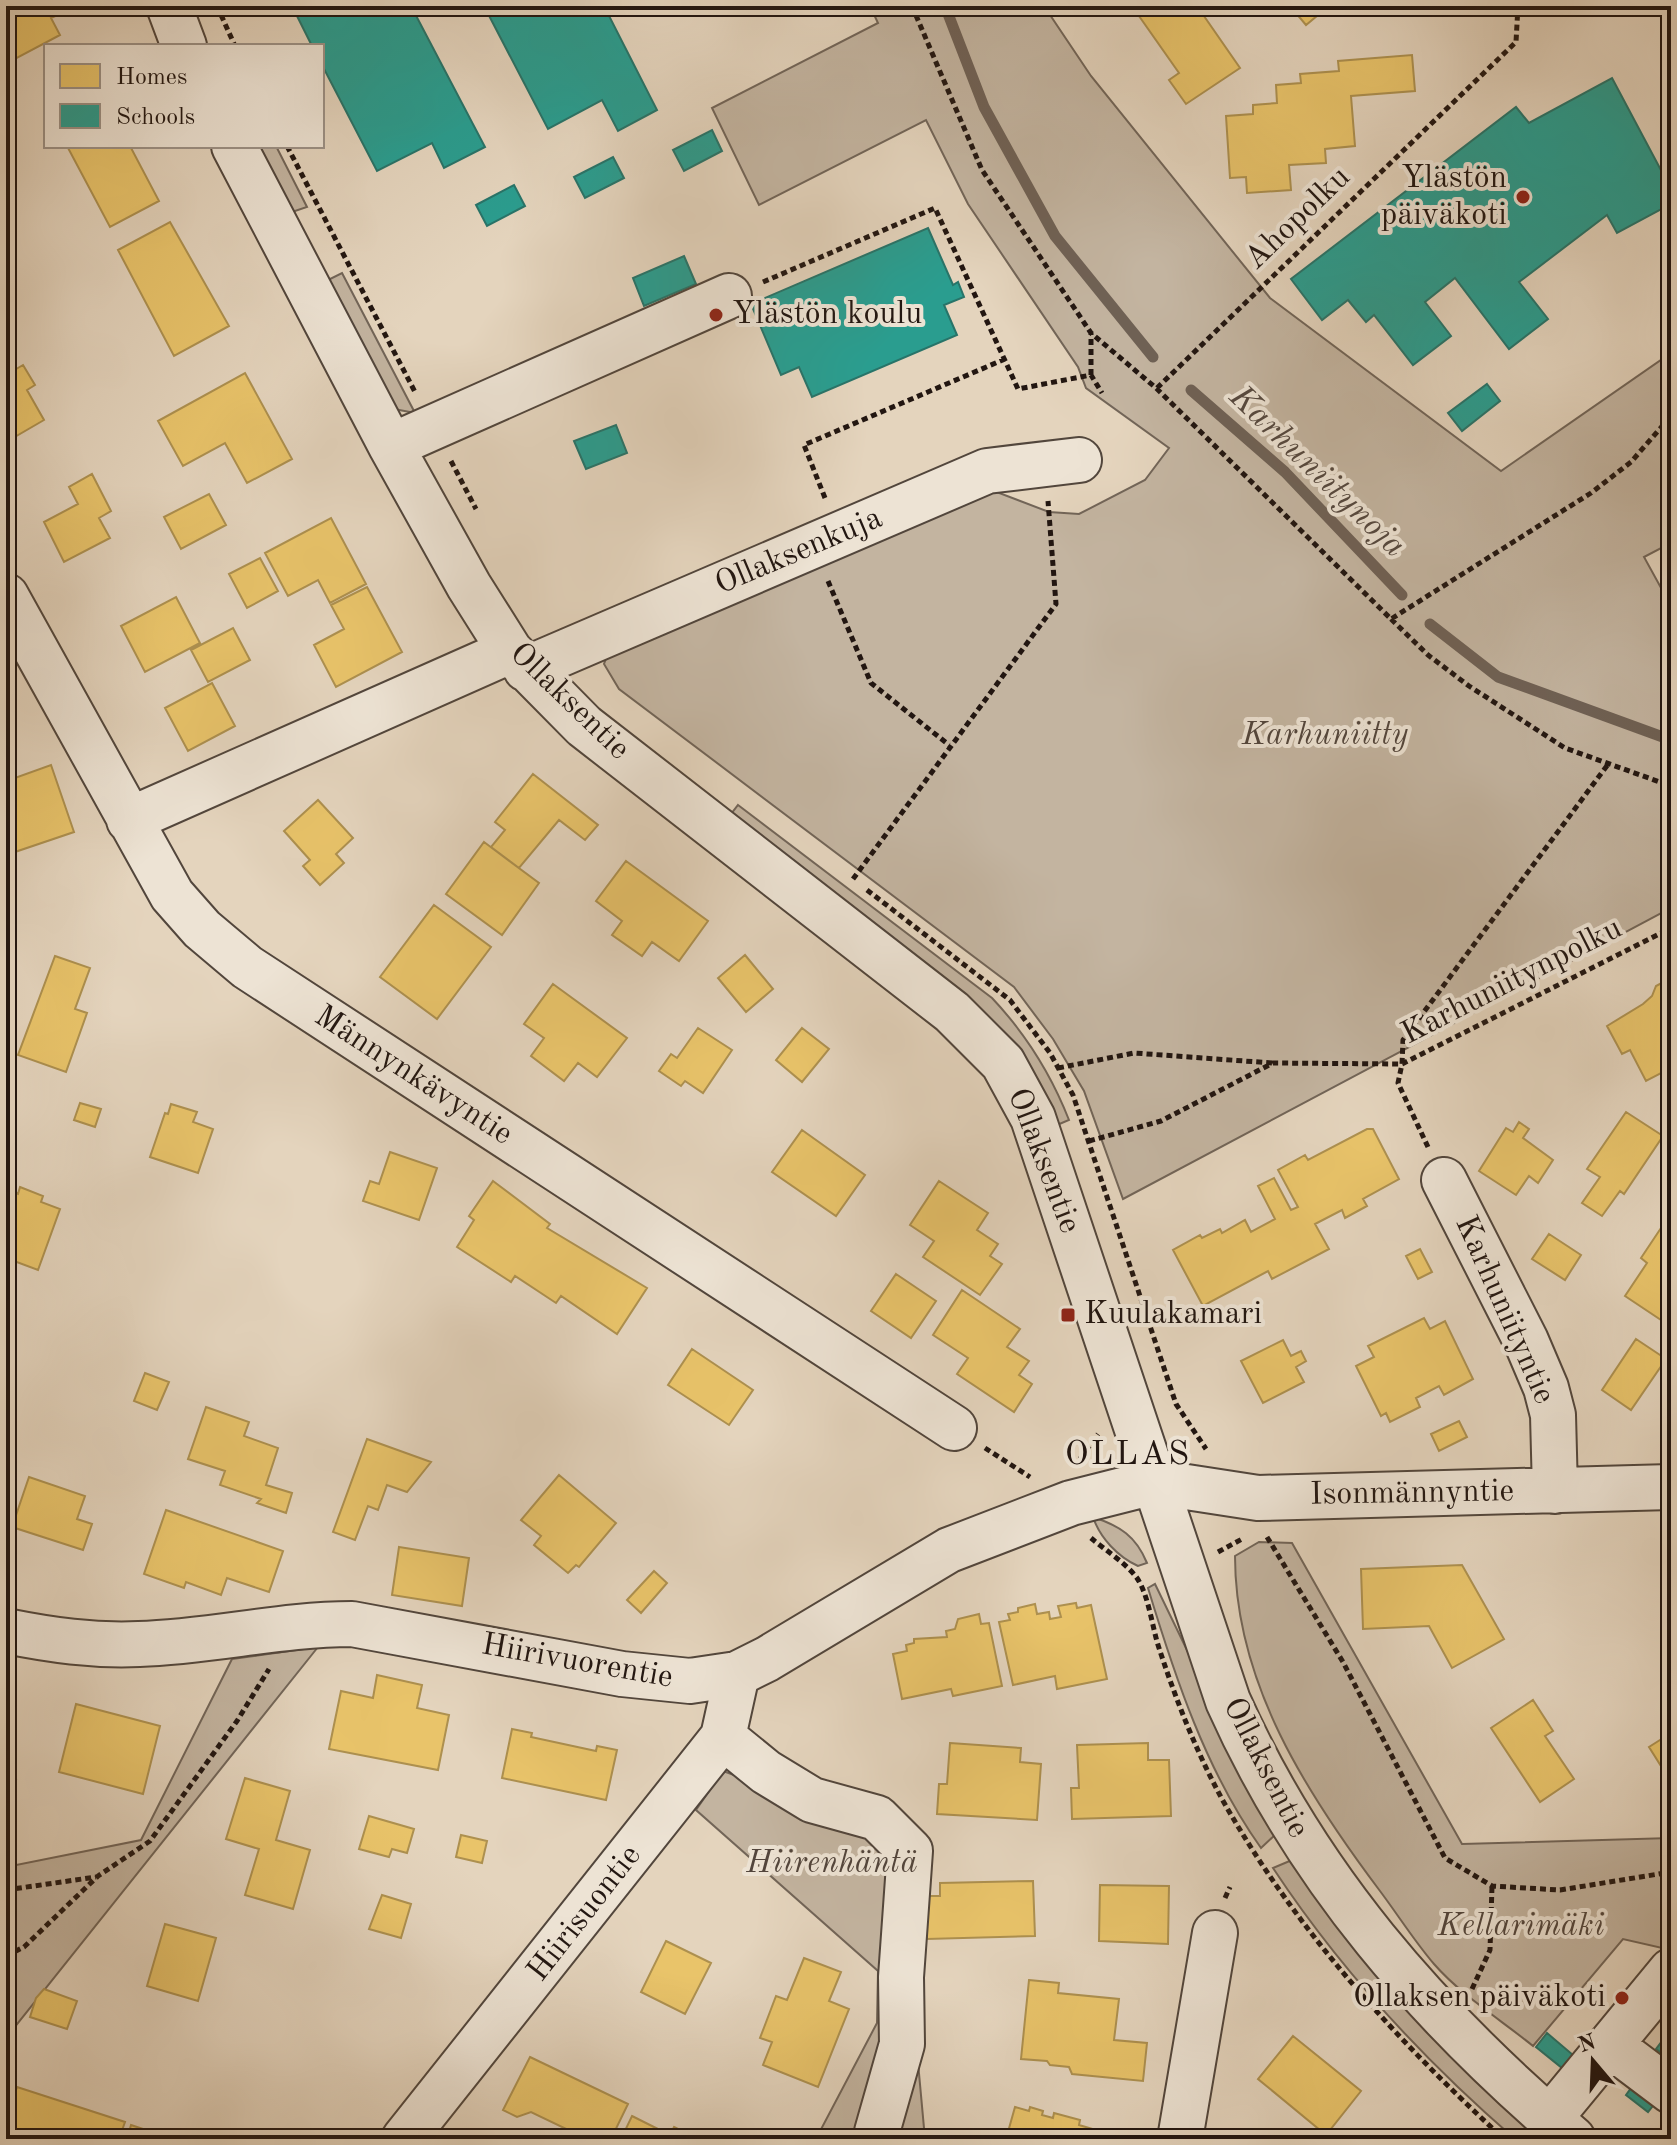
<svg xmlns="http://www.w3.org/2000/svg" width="1677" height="2145" viewBox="0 0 1677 2145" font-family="'Old Standard TT',serif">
<rect width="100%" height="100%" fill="#e4d4bd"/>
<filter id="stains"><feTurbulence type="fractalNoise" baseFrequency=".0025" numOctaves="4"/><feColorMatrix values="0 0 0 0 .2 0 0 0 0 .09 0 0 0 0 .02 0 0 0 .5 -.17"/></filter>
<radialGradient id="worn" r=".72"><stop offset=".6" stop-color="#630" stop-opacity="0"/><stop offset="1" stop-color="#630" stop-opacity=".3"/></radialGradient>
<!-- green -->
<path fill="#c3b4a0" stroke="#726558" stroke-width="2" d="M870 6H1044L1091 76 1270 298 1501 471 1671 353V543L1644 557 1671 606V908L1123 1199 1084 1091 1053 1039 1014 987 619 689 604 664 608 653 981 486 1049 512 1079 514 1145 480 1169 448 1086 388 1078 367 968 204 926 120 759 205 712 108 878 23Z
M255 146H276L307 207 289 213Z
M342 273 415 413 394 409 326 281Z
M738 805 992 998C1026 1034 1051 1074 1069 1120L1057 1125 728 818Z
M1093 1517C1120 1526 1136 1536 1147 1563L1138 1566C1118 1557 1100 1538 1093 1517Z
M1259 1542 1292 1543 1462 1844 1671 1838V1950L1623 1939 1533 2046C1501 2020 1461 1995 1434 1964 1415 1942 1398 1915 1380 1891 1307 1794 1235 1683 1235 1556Z
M1155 1584 1276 1834 1261 1848C1206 1771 1175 1677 1148 1588Z
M318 1647 6 2038V1867L141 1840 232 1659Z
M723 1771 863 1822 917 1904 909 1964 925 2139H827L818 2135 877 2023 878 1971 696 1810Z
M1292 1860 1548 2139H1515C1425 2061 1339 1968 1273 1868Z"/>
<!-- homes -->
<path fill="#e9c46a" stroke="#ad904f" stroke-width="2" d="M6 6H59L62 13 51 18 60 35 13 60 6 48Z
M1132 6H1197L1240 68 1186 104 1169 80 1179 73Z
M1290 6H1329L1306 25Z
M1412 55 1415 91 1351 96 1355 146 1325 149 1326 163 1289 165 1291 190 1247 193 1246 177 1230 178 1226 116 1253 114V105L1277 103 1276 85 1301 83 1300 74 1339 71 1338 61Z
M67 146H130L159 201 110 227Z
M170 222 229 326 174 356 118 250Z
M23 365 35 385 27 390 44 420 6 442V375Z
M245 373 292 459 247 483 225 443 183 466 158 421Z
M92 474 111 511 99 518 110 538 64 562 44 522 78 504 69 487Z
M209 494 226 525 181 549 164 517Z
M331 518 366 584 330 603 318 580 288 596 265 553Z
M260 558 278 591 247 608 229 574Z
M367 587 402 652 336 687 314 645 344 629 331 605Z
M176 597 200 643 145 672 121 626Z
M233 628 250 660 208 682 191 650Z
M212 683 235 726 188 751 165 708Z
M6 754 15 778 51 765 74 832 6 855Z
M533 774 598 825 585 840 559 820 519 868 491 847 505 830 495 822Z
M318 800 353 838 336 854 344 863 320 885 303 866 310 860 284 831Z
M484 842 539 883 502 935 446 894Z
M626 861 708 921 679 961 652 942 642 956 612 935 622 921 596 901Z
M434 905 491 947 437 1019 380 977Z
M745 955 773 989 746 1012 718 978Z
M55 956 90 968 75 1009 87 1013 66 1072 18 1055Z
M1671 978V1068L1646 1081 1630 1050 1622 1054 1607 1026 1643 1004 1652 996 1656 986Z
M553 984 627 1038 597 1077 578 1063 564 1081 531 1056 544 1038 524 1024Z
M698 1028 732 1050 703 1093 685 1081 681 1086 659 1071 671 1054 677 1058Z
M802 1028 829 1049 802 1082 776 1060Z
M80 1103 101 1109 95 1127 74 1120Z
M171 1104 197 1112 193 1122 213 1129 198 1173 150 1157 165 1113 168 1114Z
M1626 1112 1663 1136 1624 1194 1620 1191 1602 1216 1582 1203 1600 1177 1587 1169Z
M1519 1122 1529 1129 1523 1138 1553 1160 1538 1183 1529 1176 1516 1195 1479 1171 1506 1128 1513 1132Z
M1367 1129H1373L1399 1179 1363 1199 1367 1206 1345 1218 1342 1210 1315 1224 1329 1249 1272 1279 1268 1271 1203 1306 1173 1250 1200 1235 1202 1238 1220 1229 1222 1233 1245 1220 1251 1232 1275 1219 1258 1186 1274 1178 1291 1210 1298 1207 1278 1170 1305 1155 1308 1160Z
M802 1130 865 1175 836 1216 772 1172Z
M390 1152 437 1168 419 1220 363 1201 370 1181 379 1184Z
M493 1181 550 1224 547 1228 647 1288 617 1334 561 1296 556 1303 515 1276 511 1282 457 1247 474 1220 469 1216Z
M939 1181 988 1213 977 1230 998 1244 990 1256 1002 1264 980 1295 923 1257 934 1241 910 1225Z
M20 1187 43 1196 41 1202 60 1209 38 1270 6 1258V1189L18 1194Z
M1671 1213V1325L1670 1326 1625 1296 1647 1263 1641 1258Z
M1549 1234 1581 1255 1565 1280 1532 1259Z
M1420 1249 1432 1272 1418 1279 1406 1256Z
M896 1274 936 1301 911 1338 871 1311Z
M962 1290 1020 1329 1007 1347 1029 1361 1019 1375 1032 1384 1014 1412 957 1374 968 1358 933 1335Z
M1424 1318 1430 1329 1445 1321 1473 1379 1444 1395 1439 1386 1416 1398 1420 1407 1390 1422 1386 1413 1381 1416 1356 1366 1374 1357 1368 1346Z
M1636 1339 1666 1359 1631 1410 1602 1390Z
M1283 1340 1291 1356 1301 1351 1306 1361 1296 1367 1304 1382 1263 1403 1241 1361Z
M692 1349 753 1390 729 1425 668 1385Z
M145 1373 169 1382 157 1410 134 1401Z
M206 1407 249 1422 244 1436 278 1448 266 1485 292 1493 286 1513 257 1503 261 1499 220 1485 225 1471 188 1459Z
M1459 1421 1467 1437 1439 1451 1431 1434Z
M367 1439 431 1462 407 1492 387 1485 378 1510 368 1506 355 1540 333 1532Z
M559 1475 616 1523 579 1567 576 1565 568 1573 534 1545 541 1536 521 1520Z
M29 1477 85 1496 77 1519 92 1524 83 1550 12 1527Z
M166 1510 283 1551 269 1592 227 1578 221 1595 186 1582 184 1588 144 1574Z
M399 1547 469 1558 462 1606 392 1595Z
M1462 1565 1504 1639 1452 1668 1429 1626 1363 1629 1361 1569Z
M654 1571 667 1583 641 1613 627 1600Z
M1076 1603 1077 1608 1091 1605 1107 1679 1057 1689 1055 1676 1013 1685 999 1622 1010 1620 1008 1614 1018 1612V1608L1035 1604 1037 1614 1049 1612 1050 1619 1061 1617 1058 1606Z
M979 1614 981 1624 989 1623 1002 1686 953 1696 951 1689 902 1699 893 1654 907 1651 906 1645 914 1643V1639L947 1637 946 1631 955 1629 958 1619Z
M377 1675 422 1685 417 1708 449 1715 438 1770 329 1749 341 1691 373 1698Z
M1533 1700 1553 1731 1545 1736 1574 1779 1540 1802 1491 1728Z
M76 1704 160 1726 143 1794 59 1772Z
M512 1729 532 1733 531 1737 596 1751 597 1746 617 1750 606 1800 502 1778Z
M1671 1733V1782L1649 1747Z
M950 1743 1021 1748 1020 1762 1041 1764 1037 1820 937 1814 939 1784H947Z
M1148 1743V1760H1169L1171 1816 1072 1819 1071 1788H1079L1077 1745Z
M6 1777 16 1780 6 1811Z
M245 1778 290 1791 276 1840 310 1850 293 1909 245 1895 259 1849 226 1839Z
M369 1816 414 1829 407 1853 392 1849 389 1857 359 1849Z
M461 1835 487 1841 482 1863 456 1857Z
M1033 1881 1035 1936 927 1939 926 1896H940V1883Z
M1100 1885 1169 1886 1168 1944 1099 1941Z
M382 1895 411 1904 401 1938 369 1929Z
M165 1924 216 1938 198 2001 147 1986Z
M666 1941 711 1963 685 2014 641 1992Z
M804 1958 841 1972 829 2001 849 2009 818 2087 763 2065 772 2042 760 2038 776 1996 787 2000Z
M1029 1980 1059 1983 1058 1993 1119 1999 1114 2040 1147 2043 1143 2081 1072 2074 1069 2067 1050 2065 1047 2061 1021 2059Z
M44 1989 77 2001 67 2029 30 2017 36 1998Z
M1293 2036 1361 2091 1326 2135 1258 2079Z
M530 2057 628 2104 611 2139H587L531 2112 517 2117 503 2110Z
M17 2087 125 2122 119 2139H6V2121Z
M1015 2107 1029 2111 1030 2107 1043 2111 1042 2115 1053 2118 1054 2113 1080 2120 1079 2125 1106 2133 1105 2139H1006Z
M632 2116 662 2131 658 2139H621Z
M131 2125 173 2139H127Z
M674 2127 698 2139H699H668Z"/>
<!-- schools -->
<path fill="#2a9d8f" stroke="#287469" stroke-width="2" d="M292 6H411L485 147 444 168 432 143 377 171 322 65V46H312Z
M484 6H604L657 110 618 131 602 100 548 129Z
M1612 78 1671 189V204L1617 233 1607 215 1519 282 1548 319 1509 349 1455 278 1425 302 1451 336 1413 365 1374 315 1366 322 1348 300 1322 320 1291 279 1516 107 1529 123Z
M712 130 722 151 684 171 673 150Z
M613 157 624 178 585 198 574 177Z
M514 185 525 206 487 226 476 205Z
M928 228 953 285 958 282 964 297 944 305 957 335 812 397 799 367 781 375 751 304Z
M684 256 696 284 644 306 633 278Z
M1487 384 1500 401 1462 431 1448 413Z
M616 425 627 453 586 469 574 441Z
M1671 2029V2060L1656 2049Z
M1547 2033 1573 2055 1562 2068 1536 2047Z
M1634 2084 1656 2102 1648 2112 1626 2095Z"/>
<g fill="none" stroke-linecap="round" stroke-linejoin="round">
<!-- stream -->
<path stroke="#6f6155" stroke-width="11" d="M945 6 984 107 1055 236 1153 357
M1191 390 1285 472 1402 595
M1430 624 1498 677 1671 740"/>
<!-- minor casing -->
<g stroke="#52463c" stroke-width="48">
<path id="minor" d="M169 6 184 46
M234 146 391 446 469 586 510 651 584 726 952 1012 1003 1063 1033 1118 1228 1701C1307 1878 1427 2014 1573 2139
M391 446 729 296
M6 596 172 895 202 929 247 967 954 1428
M526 669 987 471 1079 460
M129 820 510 651
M1444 1180 1526 1341 1546 1388 1553 1415 1555 1491
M6 1631C51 1640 93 1646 139 1644 211 1642 281 1624 352 1624L622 1674 690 1681 737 1674 767 1659 949 1550 1071 1503 1154 1482 1258 1498 1671 1487
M723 1737 766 1772 812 1800 877 1818 910 1851 901 1977 902 2044 877 2132
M1610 2045 1671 2091
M1549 2119 1671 1971
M404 2139 723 1737 737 1674
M1180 2139 1215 1933"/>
</g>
<!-- path -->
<path stroke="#221611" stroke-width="5" stroke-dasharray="6 4" stroke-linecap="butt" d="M217 6 235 46
M912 6 982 170 1091 333 1156 388 1391 619 1591 493 1631 462 1671 416
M287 146 415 392
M763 282 935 208 1018 389 1091 375 1102 393
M1091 375V333
M1157 388 1516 42 1518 6
M451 461 476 509
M825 498 804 445 1005 359
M828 581 871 683 949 745
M1391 619 1428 655 1469 686 1565 748 1671 786
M853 879 1056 604 1048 501
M867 890 1010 1000 1050 1053 1073 1095 1176 1404 1206 1449
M1058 1068 1134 1053 1272 1063
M1089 1141 1161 1121 1273 1063 1402 1064 1403 1040 1609 763
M1428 1147 1398 1083 1402 1064 1671 928
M985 1448 1030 1477
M1080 1459 1098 1434
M1267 1537 1343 1662 1445 1858 1492 1886 1560 1890 1671 1872
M1091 1538C1105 1550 1126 1563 1137 1578 1149 1596 1152 1627 1159 1648 1176 1700 1196 1751 1222 1799 1295 1929 1394 2038 1504 2139
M1218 1552 1244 1538
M6 1890 96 1877
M1225 1898 1230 1887
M6 1956 24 1947 98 1876 150 1841 237 1721 269 1669
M1472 1989 1490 1950 1492 1886"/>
<!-- minor -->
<use href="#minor" stroke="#ede3d4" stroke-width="44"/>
</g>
<!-- markers -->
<g fill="#8f2418" stroke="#ede3d4" stroke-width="3">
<circle cx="1523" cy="197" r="8"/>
<circle cx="716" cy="315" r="8"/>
<rect x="1060" y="1307" width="16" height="16" rx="4"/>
<circle cx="1622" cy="1998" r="8"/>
</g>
<g text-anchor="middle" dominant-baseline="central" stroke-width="8" stroke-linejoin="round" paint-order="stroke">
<!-- poi labels -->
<g font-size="32" fill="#221611" stroke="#ede3d4" text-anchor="end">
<text x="1507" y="179">Ylästön<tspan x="1507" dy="37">päiväkoti</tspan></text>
<text x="732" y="315" text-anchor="start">Ylästön koulu</text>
<text x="1084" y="1315" text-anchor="start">Kuulakamari</text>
<text x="1606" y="1998">Ollaksen päiväkoti</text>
</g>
<!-- street labels -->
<g font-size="32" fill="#221611" stroke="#ede3d4">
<text transform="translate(1298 219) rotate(-44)">Ahopolku</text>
<text transform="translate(799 552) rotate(-23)">Ollaksenkuja</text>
<text transform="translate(569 702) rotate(44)">Ollaksentie</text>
<text transform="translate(1512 982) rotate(-27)">Karhuniitynpolku</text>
<text transform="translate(413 1076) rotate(33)">Männynkävyntie</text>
<text transform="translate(1043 1161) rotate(69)">Ollaksentie</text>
<text transform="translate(1504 1310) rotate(66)">Karhuniityntie</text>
<text transform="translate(1412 1494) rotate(-1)">Isonmännyntie</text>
<text transform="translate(577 1662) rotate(10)">Hiirivuorentie</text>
<text transform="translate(1265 1768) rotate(63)">Ollaksentie</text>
<text transform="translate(585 1914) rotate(-52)">Hiirisuontie</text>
</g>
<!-- park labels -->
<g font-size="32" font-style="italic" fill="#52453c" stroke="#ede3d4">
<text x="1325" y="736">Karhuniitty</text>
<text x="832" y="1864">Hiirenhäntä</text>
<text x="1521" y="1927">Kellarimäki</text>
</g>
<!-- water labels -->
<g font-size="34" font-style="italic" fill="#55483f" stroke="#ede3d4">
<text transform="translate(1317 472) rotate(44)">Karhuniitynoja</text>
</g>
<!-- neighbourhood labels -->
<g font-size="34" letter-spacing="2" fill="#221611" stroke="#ede3d4">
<text x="1128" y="1455">OLLAS</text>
</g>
</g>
<!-- margin -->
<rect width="1677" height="2145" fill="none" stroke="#e4d4bd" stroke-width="32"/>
<rect x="8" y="8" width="1661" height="2129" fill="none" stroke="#221611" stroke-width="4"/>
<rect x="16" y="16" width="1645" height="2113" fill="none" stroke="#221611" stroke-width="2"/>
<!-- legend -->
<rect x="44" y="44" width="280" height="104" fill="#ede3d4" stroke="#9c9186" stroke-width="2"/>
<rect x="60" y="64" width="40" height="24" fill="#e9c46a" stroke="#9c9186" stroke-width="2"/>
<text x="116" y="84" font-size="24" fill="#221611">Homes</text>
<rect x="60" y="104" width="40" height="24" fill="#2a9d8f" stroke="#9c9186" stroke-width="2"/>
<text x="116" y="124" font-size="24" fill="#221611">Schools</text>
<!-- north arrow -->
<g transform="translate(1593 2061) rotate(341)" stroke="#ede3d4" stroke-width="6" paint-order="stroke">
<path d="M0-6L14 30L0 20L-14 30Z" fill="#221611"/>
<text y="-12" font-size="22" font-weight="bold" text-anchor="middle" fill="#221611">N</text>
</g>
<rect width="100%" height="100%" filter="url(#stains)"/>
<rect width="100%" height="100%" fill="url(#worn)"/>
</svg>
